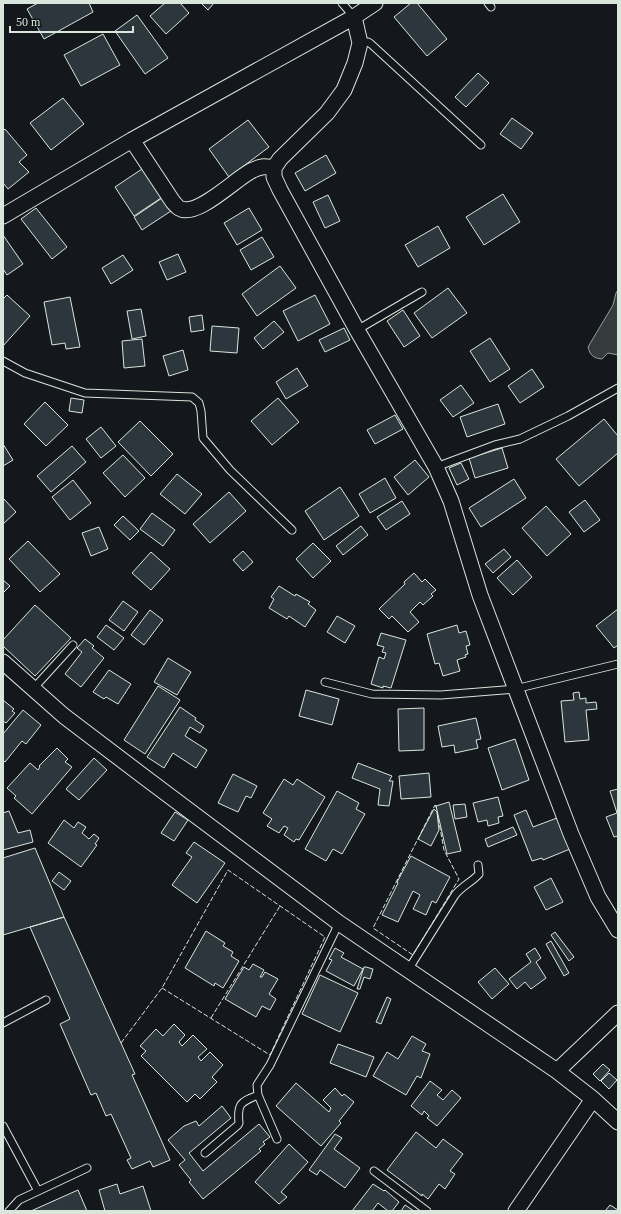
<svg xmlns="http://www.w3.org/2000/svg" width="621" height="1214" viewBox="0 0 621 1214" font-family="Georgia,serif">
<rect width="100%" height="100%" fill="#14181c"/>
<!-- water -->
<path fill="#363b3e" stroke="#939e99" d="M618 290V355L608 353 602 359C593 358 590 355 588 347L613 305 616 293Z"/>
<!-- building -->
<path fill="#2c363c" stroke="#d8e6dc" d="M38 3H89L93 12 44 39 27 9Z
M165 3H180L189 13 166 34 150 16Z
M201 3H214L208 10Z
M411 3H417L447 39 427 56 394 17Z
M137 15 168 58 145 74 115 31Z
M103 34 120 65 81 86 64 55Z
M478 73 489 83 466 107 455 97Z
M63 98 84 124 51 150 30 123Z
M512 118 533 133 521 149 500 134Z
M248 120 269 147 229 177 209 149Z
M5 129 27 155 19 162 29 172 8 189 3 183V131Z
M326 155 336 173 305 191 295 173Z
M145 167 164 196 134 216 115 187Z
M503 194 520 222 484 245 466 217Z
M328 195 340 221 325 228 313 202Z
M162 198 171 211 142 230 134 217Z
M36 208 67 247 52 259 21 219Z
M249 208 262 230 237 245 224 223Z
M438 226 450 248 418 267 405 245Z
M3 235 23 264 7 275 3 269Z
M262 237 274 257 251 270 240 250Z
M178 254 186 272 167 280 159 262Z
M123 255 133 270 111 284 102 268Z
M280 266 296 288 257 316 242 294Z
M448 288 467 313 432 338 414 313Z
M7 295 30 316 3 346V299Z
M315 295 330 324 298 341 283 311Z
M70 297 80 347 66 349 65 343 52 345 44 302Z
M141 309 146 336 132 339 127 311Z
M403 310 420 336 404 347 387 321Z
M202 315 204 330 191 332 189 317Z
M274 321 284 332 263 349 254 338Z
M212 326 239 328 237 353 210 351Z
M344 328 350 340 325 352 319 340Z
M490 338 510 369 490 382 470 351Z
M142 339 145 366 124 368 122 341Z
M183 350 188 370 169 376 163 356Z
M297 368 308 386 286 399 276 382Z
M532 369 544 387 520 403 508 386Z
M461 385 474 403 453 417 440 400Z
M71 398 84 400 82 413 69 411Z
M278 398 299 422 272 445 251 421Z
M45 402 68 425 46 446 24 424Z
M498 404 505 424 467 437 460 417Z
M395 415 403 429 375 444 367 430Z
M604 419 618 436V453L579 486 556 459Z
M140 421 173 454 151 476 118 442Z
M101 427 116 446 101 458 86 439Z
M3 444 13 460 3 466Z
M72 446 86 462 51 492 37 476Z
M502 448 508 468 475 478 469 458Z
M123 455 145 478 125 497 103 473Z
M415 460 429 477 408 495 394 477Z
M461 463 469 479 457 485 449 468Z
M177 474 202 494 185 514 160 494Z
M385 478 396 498 370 513 359 494Z
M514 479 526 498 481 527 469 508Z
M73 480 91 503 70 520 52 497Z
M340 487 359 516 324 540 305 511Z
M229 492 246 511 210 543 193 524Z
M3 498 16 512 3 524Z
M585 500 600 520 584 532 569 512Z
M402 501 410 514 386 530 377 517Z
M546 506 571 534 547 556 522 528Z
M152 513 175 530 163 546 140 529Z
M123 516 139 531 130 540 114 525Z
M361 526 368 535 343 555 336 546Z
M99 527 108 549 91 556 82 533Z
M28 541 60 574 40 592 9 559Z
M313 543 331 561 313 578 296 559Z
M504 549 511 557 493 573 485 564Z
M243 551 253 562 243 571 233 560Z
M151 552 170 569 151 590 132 573Z
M517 560 532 577 513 595 497 578Z
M414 573 422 582 425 579 436 590 431 594 433 596 423 605 420 602 410 612 419 622 408 632 392 616 389 619 379 609 405 584 404 582Z
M3 580 10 586 3 593Z
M279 586 295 596 296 594 310 602 308 604 316 610 305 627 289 616 287 619 269 608 274 599 271 597Z
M123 601 138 612 124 631 109 620Z
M35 605 71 638 35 676 3 646V640Z
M618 609V645L614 648 596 626Z
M150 610 163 620 144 645 131 635Z
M337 616 355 626 345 643 327 632Z
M106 625 124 638 114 650 97 637Z
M457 625 459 633 466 631 470 645 466 646 468 654 465 655 466 657 457 660 460 671 443 676 439 663 435 664 427 634Z
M381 633 406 640 391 688 383 686V688L371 684 379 657 384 659 386 653 382 652 384 647 377 645Z
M85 639 94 646 92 648 104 658 81 687 65 674 82 652 77 648Z
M168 658 191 672 177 695 154 682Z
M109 670 131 684 118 704 106 697 104 699 93 692Z
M158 686 180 700 145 754 124 740Z
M306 690 339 699 332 725 299 716Z
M579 692 580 699 586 698V703L596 702 597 709 586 710 589 740 565 742 561 701 574 700 573 693Z
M3 700 14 709 12 711 15 713 6 723 3 721Z
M180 707 196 718 195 720 204 726 200 733 190 727 185 736 207 750 196 768 173 753 164 768 147 757Z
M424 708V750L399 751 398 709Z
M23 710 41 725 26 744 22 741 5 762 3 760V734Z
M476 718 481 739 476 740 478 748 455 753 454 745 442 747 438 726Z
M515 739 529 780 502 790 488 748Z
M57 748 68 759 65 762 72 767 32 814 14 798 16 796 7 788 30 763 38 770 40 767 39 766Z
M94 758 107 770 79 800 66 789Z
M358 763 392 776 389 781H393L389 806 378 805 380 789 352 778Z
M429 773 431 797 401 799 399 776Z
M233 774 257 786 251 798 246 796 238 812 218 803Z
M284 779 293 785 297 779 325 797 299 840 296 839 294 842 284 835 288 828 284 826 279 833 267 826 272 819 263 813Z
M618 789V836L614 837 606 817 617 813 610 791Z
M337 791 359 803 356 809 365 814 342 854 333 849 326 861 305 849Z
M498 797 503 816 498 817 499 823 488 826 487 820 478 822 473 803Z
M449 802 461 851 447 854 436 806Z
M465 804 467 817 455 819 453 805Z
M434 809 437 812 439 830 431 846 418 839Z
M526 810 533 827 557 818 570 849 543 860 542 858 532 861 514 815Z
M9 811 18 833 30 830 33 842 3 850V813Z
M175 812 188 820 174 841 161 833Z
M64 820 74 828 78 822 86 827 82 833 89 839 94 834 99 838 95 844 97 845 81 867 48 843Z
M513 827 517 835 488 847 485 839Z
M194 842 225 863 197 903 172 885 192 857 186 853Z
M35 848 64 917 3 935V858Z
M411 856 450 877 436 903 432 901 426 915 413 909 420 895 413 891 398 922 382 915 398 883 397 882Z
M59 872 71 881 64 890 52 881Z
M551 878 563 902 546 910 534 887Z
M64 917 135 1074 132 1075 170 1160 153 1167 150 1161 132 1169 127 1160 131 1158 111 1114 106 1116 96 1093 91 1095 60 1024 70 1019 30 927Z
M206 931 225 943 223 946 233 952 231 956 239 961 223 988 215 983 214 986 185 968Z
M555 932 574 957 569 961 551 935Z
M551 941 569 973 564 976 546 944Z
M335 948 344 953 341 957 363 969 354 986 326 971 332 960 329 959Z
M535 948 541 958 536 962 546 978 531 989 525 982 517 989 509 979 531 962 526 954Z
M253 964 264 970 260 977H262L265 972 278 979 269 994 276 999 270 1010 262 1006 256 1017 225 999 244 967 249 970Z
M364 967H366L373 969 370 979 364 977 360 989H357Z
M495 968 509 984 492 999 478 982Z
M320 975 358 993 340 1032 302 1014Z
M387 997 391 999 381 1024 376 1022Z
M174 1024 185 1035 179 1042 182 1046 193 1035 207 1049 198 1057 201 1061 210 1052 223 1065 212 1077 217 1082 200 1099 195 1094 187 1102 141 1056 146 1051 140 1046 156 1029 163 1036Z
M412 1036 426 1044 422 1051 430 1054 421 1078 417 1076 406 1095 373 1076 387 1052 398 1059Z
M338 1044 374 1057 366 1077 330 1063Z
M603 1064 610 1070 600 1081 593 1074Z
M609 1073 617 1080 609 1089 601 1081Z
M430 1081 442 1090 437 1095 443 1100 452 1090 461 1098 437 1126 427 1118 429 1116 424 1111 422 1115 411 1106Z
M296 1083 329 1112 331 1108 323 1100 335 1088 342 1096 344 1094 354 1102 339 1121 341 1123 321 1146 276 1106Z
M222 1106 231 1118 189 1153 203 1171 259 1124 270 1137 263 1142 265 1144 259 1149 261 1151 203 1199 189 1182 191 1180 179 1165 185 1160 168 1140 184 1126 196 1121 199 1126Z
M416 1132 436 1148 443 1139 463 1154 450 1171 455 1174 445 1189 439 1184 428 1199 422 1194V1196L387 1170Z
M335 1134 342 1138 334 1149 360 1168 345 1188 320 1170 317 1175 309 1170Z
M289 1144 308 1162 281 1192 287 1197 279 1204 255 1182Z
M117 1184 120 1194 143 1186 151 1211H105L99 1190Z
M373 1184 384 1191 385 1190 399 1202 392 1211H388L378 1203 372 1211H352Z
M78 1190 87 1211H31Z
M405 1205 414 1211H401Z
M610 1205 618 1210V1211H605Z"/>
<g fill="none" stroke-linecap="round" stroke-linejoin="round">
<!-- lane casing -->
<g stroke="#d8e6dc" stroke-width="9">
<path id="lane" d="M342 3 354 17
M488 3 491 7
M360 43 368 42 371 44 481 145
M357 330 422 292
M3 361 25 373 85 393 192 397 199 403 201 411 203 438 230 470 292 530
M436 467 495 445 520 439 568 416 618 388
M325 682 372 694 441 695 515 689 618 664
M33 689 73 645
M408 970 455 895C462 886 472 882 479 874L478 865
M3 1023 46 1000
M3 1126 38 1191
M277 1139 258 1095 257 1085 270 1065 339 923
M205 1153 238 1125 239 1123C237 1103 241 1102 258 1095
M374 1171 427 1211
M9 1211 19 1200 87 1168"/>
</g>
<!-- street casing -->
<g stroke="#d8e6dc" stroke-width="17">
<path id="street" d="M132 140 173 202C175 204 177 207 179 208 197 219 238 176 253 170 261 166 266 166 274 168V177L280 190 357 330 436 467 451 501 480 595 571 834 598 897 618 930
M274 168 280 159 327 113 344 90 355 63 360 43 354 17
M3 216 132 140 354 17 375 3
M3 662 64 716 147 779 339 923 557 1071 593 1099 618 1122
M557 1071 618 1013
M516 1211 593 1099"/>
</g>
<!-- lane -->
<use href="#lane" stroke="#14181c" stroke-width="7"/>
<!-- street -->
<use href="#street" stroke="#14181c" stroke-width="15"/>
<!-- fence -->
<path stroke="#d8e6dc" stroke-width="1" stroke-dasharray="5 2" stroke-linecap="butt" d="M435 805 436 806 444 850 459 879 413 955 373 928Z
M211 1018 280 906
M121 1043 162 988 228 870 325 937 270 1055 162 988"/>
</g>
<!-- border -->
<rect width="621" height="1214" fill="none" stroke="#d8e6dc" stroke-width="8"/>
<!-- scale -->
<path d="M10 26v6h123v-6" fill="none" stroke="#d8e6dc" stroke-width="2"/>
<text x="16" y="26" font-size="12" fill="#d8e6dc" stroke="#14181c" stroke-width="3" paint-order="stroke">50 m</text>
</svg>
